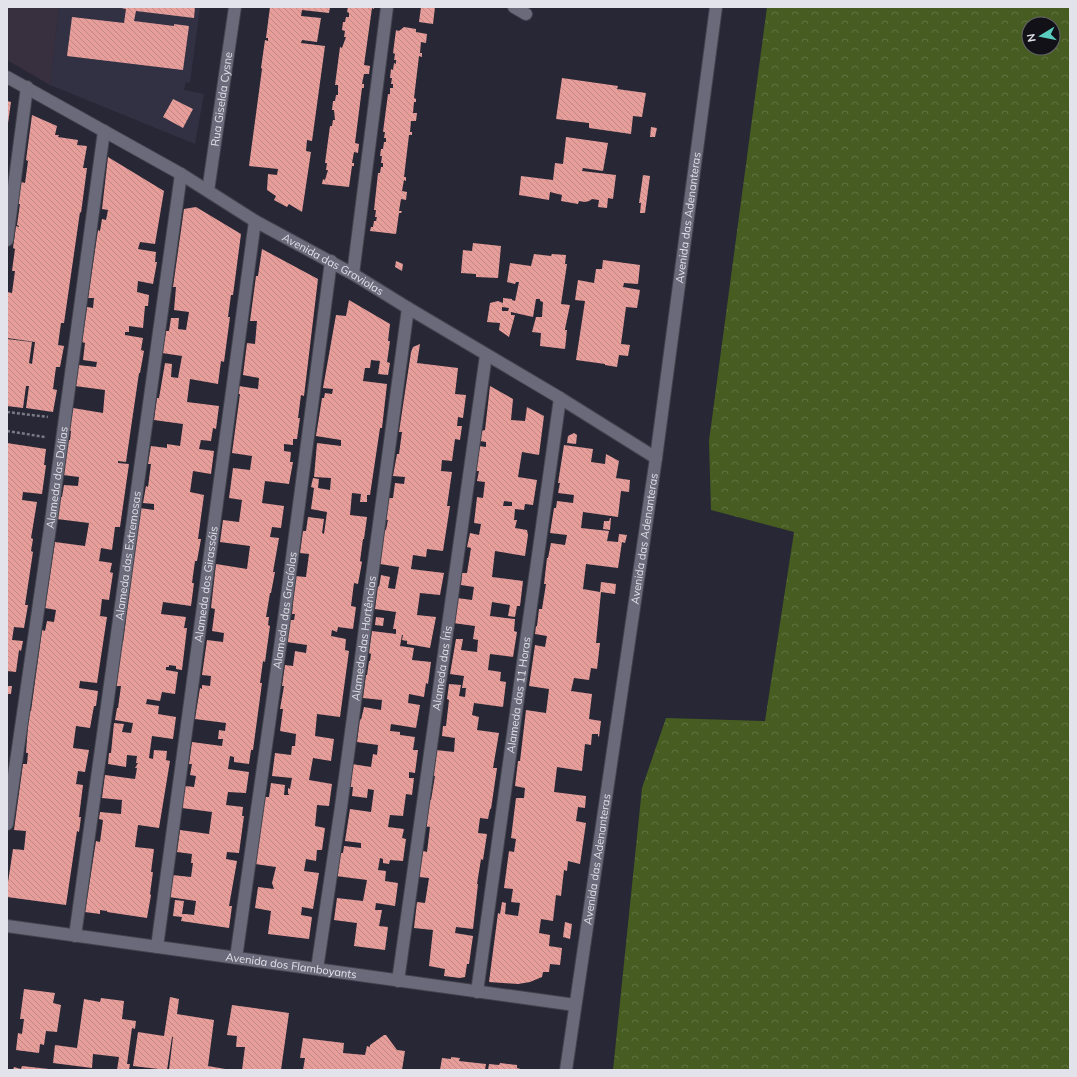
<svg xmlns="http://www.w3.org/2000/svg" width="1077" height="1077" viewBox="0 0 1077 1077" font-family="Mulish,sans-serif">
<defs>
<pattern id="forest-crowns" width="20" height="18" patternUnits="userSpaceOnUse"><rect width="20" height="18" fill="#465c21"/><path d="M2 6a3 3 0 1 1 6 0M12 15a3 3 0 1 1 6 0" fill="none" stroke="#617341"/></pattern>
<pattern id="building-back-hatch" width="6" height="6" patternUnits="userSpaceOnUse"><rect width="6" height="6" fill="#e79e9a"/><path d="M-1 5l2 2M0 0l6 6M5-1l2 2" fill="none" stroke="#be8885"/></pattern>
</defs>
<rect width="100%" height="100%" fill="#282735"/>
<!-- built -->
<path fill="#323144" d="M59 7H200L190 83 186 82 184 90 204 94 195 144 50 85Z"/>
<!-- education -->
<path fill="#38303f" d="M7 7H59L50 85 7 60Z"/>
<!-- forest -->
<path fill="url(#forest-crowns)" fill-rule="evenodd" d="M767 7H1070V1070H613L642 788 666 718 765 721 794 532 711 510 709 441ZM1029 24H1053V48H1029Z"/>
<!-- building -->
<path fill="url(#building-back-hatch)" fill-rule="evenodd" d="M116 7H195L194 18 136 11 134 21 174 26V24L189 26 183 70 67 56 72 17 124 23 126 9Z
M270 7H330L329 13 302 10 301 16 321 18 317 42 302 40 301 43 325 46 312 141 307 140 306 151 311 152 302 212 289 204 287 207 274 200 276 196 267 190 268 174 277 175 278 169 249 166 262 69 264 70 261 68 265 40 268 41V38H266Z
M348 7H374V9L372 8 364 65 370 66 369 74H364L362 84H364V88H362L355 143 359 144 358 153 354 152 352 163H354V166H352L349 187 322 184 323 179 325 180 328 170H326L327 163H325L330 126H332L333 120H335L334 110H332L333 101H335L336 95H338V85H335L340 47 342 48 346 37H344L345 31 342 30 343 22H345L346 17H349V13L347 12Z
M421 7H435L433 24 419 22Z
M404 27 416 29V32L427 34 426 43 421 42 420 53H422V57L419 56 414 98 416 99V102H414L413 113H417L416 121H411L410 132H412V135H409L404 177H406V181L404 180 402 191 407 192 406 200 401 199 399 211H402L401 213H399L396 234 370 231 371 227H373L374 221H376L377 217H375L376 210H374L378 173H380L381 167H383V163H381L382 156H380L381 149H383L384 142H386V138H384L385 132H383L388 94H390V88H393V84H391L392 78H390L391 69 393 70 394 63 396 64V60H394L395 54 393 53 396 30 399 31Z
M562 78 618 86 617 89 646 93 642 117 633 116 631 134 589 128V123L556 119Z
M173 99 193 109 183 128 163 117Z
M7 101 11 102 8 123H7Z
M32 115 57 126 55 135H59L58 137 78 140 77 145 87 146 83 168H87L81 213 80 212 64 323H61L58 345 64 346 60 367H56L53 389 57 390 53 412 26 408 29 386H26L23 408 7 406V339L32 342 29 363 32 364 35 342 7 338V292L12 293 15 271H12L15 249 13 248 16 226 19 227V226L17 225 20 204H18L21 182 25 183 28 161 26 160Z
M651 127 657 128 655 137H650Z
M566 137 608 143 603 171 583 168 582 171 616 175 613 199 608 198 607 208 598 207 599 200 592 199 589 201 585 202 579 201 578 204 561 201 562 195 550 192 549 200 519 195 521 176 553 180 555 163 563 164Z
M108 157 164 191 155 244 140 242 138 249 156 252 155 262H157L153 284 138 281 137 292 149 295 148 306H145L143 328 129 326V332H125V335L143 338 141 350 144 351 140 373H139L126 462 118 461V463L129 464 120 527H115L112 550 101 548 99 561 112 563 110 572 113 573 109 600 102 599 100 616 107 617 97 683 80 681 79 688 98 691 96 706H94L90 728 76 726 73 748 89 750 85 772 78 771 76 784 83 785 79 817H81L79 832 77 831 66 905 7 897V889L13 849 24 850 26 831 14 830 23 764H27L28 753H26L29 711H31L42 630 45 631 47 621 54 622 56 610 45 608 55 542 85 546 89 523 57 519 60 497H62L64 485 78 486 79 477 63 475 68 440H70L71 431H69L73 408 103 413 105 390 75 386 78 365 96 367 97 362 83 360 85 343 82 342 87 307 93 308 94 298H88L98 230 100 231 102 219 106 220 108 210 102 209Z
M643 175 650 176 645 213H640L641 203H639Z
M196 207 241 234 233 295H231L228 317H230L224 362 221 361 218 384 190 379 187 402 219 406 216 429 213 428 211 441 201 440 199 449 214 451 211 474 193 471 190 492 204 495 198 539H201L197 561H195L192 583H194L191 606 163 602 161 614 186 617 184 628H187L182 670 176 669V666L169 665V667H166V670L178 672 175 694 162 692 160 701 147 699 146 704 159 706 158 714 176 717 173 739 152 736 149 758 153 759 154 750 167 751 166 760 170 761 159 828 138 825 135 847 154 849 151 872H153L150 894 151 895 147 918 107 912V911L100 910V914L85 912 96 841 100 842 103 820 99 819 100 812 121 814 122 800 102 798 105 775 135 779 137 768H135L138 763H136L137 756 127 755 126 767 108 764 109 753H111L114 723 124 724 122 732 131 733 133 723 115 720 117 708H118L121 686H116L122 641 123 642 126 619H125L140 508 154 510V504L143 503 146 486 148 487 151 464H148L151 446 167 448V444L180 446 183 424 154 420 157 398H159L165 363 172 364 171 377 178 378 182 356 162 353 166 331H169L171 318H179L178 329 186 330 189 312 174 310 176 287H173L184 209Z
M473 243 501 246 498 278 476 277V274L461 273 463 250 472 251Z
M262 249 318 279 304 396 301 395 298 418H300L297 439H293V445L284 444V451L291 452 290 462H293L289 484 265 481 262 503 284 506 281 528 272 527 270 537 279 538 273 572H275L271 593H270L266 617H269L268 625 270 626 265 662 263 661 260 683H262L253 750H251L249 764 234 762V757L230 756 228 769 249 772 246 793 228 792 226 805 243 807 242 816H244L239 853 227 852 226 859 237 861 229 906H232L229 928 181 921 182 917 173 916 175 900 184 901 182 914H186L194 915 196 901 169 897 172 875 191 877 193 863H191L192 854 177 852 180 830 209 834 212 812 182 808 185 786 194 787 196 776 190 775 192 764H189L192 742 222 746 223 739H218L219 730 225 731 226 723 195 719 200 688 202 689V685L210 686 211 676 202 675 207 640 223 642 224 633 212 631 215 609 211 608 216 564 247 569 250 546 220 542 223 520 239 522 242 500 229 498 233 468 250 470 252 456 232 453 240 394H238L239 386 258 389 259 378 243 375 247 343 255 344 257 321H250L256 276H258Z
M534 254 551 256 552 254 566 255 565 264H567L561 304 570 305 565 329V330H567L565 349 540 346 541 333 532 332 536 317H542L543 302 540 301V299H536L533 317 511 312V315H515L509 337 499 330 500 323 487 322 490 303 498 301 503 303V298L512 299V300L515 301 519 282H516L515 284 507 282 510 263 531 266ZM502 307 509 308 508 311H502Z
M603 260 640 265 638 284 624 283 623 287 640 290 637 308 626 307 621 344 630 345 628 356 619 355 617 367 605 365V364L576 360 585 301 575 300 578 280 594 283 596 269H602Z
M396 261 403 264 402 271 395 267Z
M349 300 390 324 388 341H390L387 362 390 363 388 375 378 374 380 361 371 360 370 368H365L363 381 387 384 382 428H380L370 495H367V502H360L361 494 352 493 350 515 367 517 364 539H363L360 561 362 562 358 584 354 583 351 606 356 607 353 629 338 627 337 632 332 630 331 636 346 639 345 650 349 651 340 717 317 714 315 736 334 739 331 761 313 758 309 780 332 784 329 806 317 805 315 826 325 828 322 850H317L316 861 306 859 304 871 319 873 313 909 302 907 301 915 312 917 309 939 268 934 271 911 255 908 258 887 274 889 272 883 276 867 255 864 265 797H269L271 783 285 785 284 795H289V794H288V788L290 789 292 778 272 776 275 753 291 755 292 746H295L296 734 280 731 283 709H280L284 686H282L285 665 293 666 295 651 306 653 307 645 287 642 290 620H294L295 614H292L295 576 306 577 309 554 300 553 303 531H306L308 517 324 519 322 533 324 534 327 512 311 509 314 488 311 487 313 478 319 479 318 488 330 490 331 478 314 477 317 443 341 446V440L316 436 322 398H324L325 393 332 394 333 389 323 388 336 315 346 316Z
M420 344 417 363 458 368 455 394 466 395 463 418 458 417 457 426H462L460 440 455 439 452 461 442 460 441 471 452 472 447 506H450L443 551 427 549 426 557 413 555 411 569 444 573 440 595 420 593 417 615 436 617 430 648 407 644V641L402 640 403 635H402L400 646 414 648 412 660 431 662 428 684 426 683 424 697 409 694 408 703 420 705 416 728 391 724 390 731 400 732V735L415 737 413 750H418L415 773 409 772V778H414L412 795 406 794 403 816 390 815 388 827 404 829 402 838 406 839 403 861 390 860 389 864 383 863V859L380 858 378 870 386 871 385 881 398 883 395 906 376 903 375 910H382L379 926 388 927 385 950 354 946 357 923 334 920 337 898 363 901 367 880 336 876 340 853H343L344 846 361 848V843L345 841 350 809 371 812 374 790 368 789 367 798 352 796 353 787H349L352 764 371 767 373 754 377 755 378 745 357 742 360 719 361 720 364 707 381 710 382 700 363 698 366 675H367L369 661H370L371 654 369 653 372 631 396 634V629H393L396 612 375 609 378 586 379 587 381 575 390 577 388 588 395 589 399 567 380 564 383 529 386 530 388 520H385L389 498H393L395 483 404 484 405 477 393 476 397 454H399L402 432H399L411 352 413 347Z
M490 386 513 399 511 420 525 421 527 407 544 416 539 455 522 452 518 477 537 480 533 505 525 504 524 510 515 509 514 520H517L515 528 527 530 528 535 525 556 495 551 492 577 523 581 520 606H517L515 617 508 616 510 605 492 602 490 616 515 619 514 631 517 632 513 657 490 654 488 670 501 672 500 681 506 682 503 707 474 703 472 715 479 717 477 730 499 733 493 768H497L491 809H490L488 819 480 818 478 833 487 834 483 860 481 859 477 884H478L473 929 456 927 455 933 473 936 469 964H467L465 977 460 978 444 976 445 969 429 966 433 930 414 928 417 902 425 903 429 878 419 877 423 851 427 852 430 827 424 826 428 800H431L435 776 432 775 436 750 454 752 455 738 442 736 443 726H446L449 700 447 699 449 684 461 685 459 696 465 697 466 688H462L464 676 450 674 456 639H463L461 650 477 652 478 640 473 639 475 626 453 623 457 598 472 600 474 587 461 585 462 573H467L471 548 467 547 470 533 479 535 481 524 474 523 477 497 483 498 485 482 477 481 479 471H476L479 446 486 447V442L480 441 481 431 485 430ZM504 501 512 502V506H503Z
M574 433 577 435 576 444 567 443 568 436Z
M7 443 46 449 44 465H46L42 494 23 492 22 500 37 502 31 538 33 539 31 551 33 552 25 605H28L24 628 14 627 12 640 23 641 21 651 19 650 16 672 7 671Z
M564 445 593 449 591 462 605 464 606 454 619 461 616 478 630 480 629 492 621 491 618 517 583 512 581 528 609 531 607 541 618 542 619 534 627 535 625 543 622 542 618 568 586 564 583 589 600 592 601 582 616 584 615 594 601 592 596 643H600L597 669 591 668 589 680 574 678 571 691 592 694 589 719 601 721 599 737 598 736V734H592L591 745 585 744 582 771 557 767 554 792 586 796 585 808 578 807 576 821 586 823 580 864 568 861 567 871 564 870 561 896 556 895 553 921 541 919 539 933 550 935 549 946 562 948 560 965 550 964 549 972H543L542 977 530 982 518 984 489 982 498 913 500 914 502 902 506 903 505 914 518 916 520 903 511 902 513 889 504 888 509 851 514 852 516 839 511 838 516 798H524L525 788 515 786 518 761H520L526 710 546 713 549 689 529 686 535 645 545 647 547 636 535 634 536 626H537L539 609H542L546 584H544L547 558H548L551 543 565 545 567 535 550 533 554 508H556L557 501 573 503 574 495 558 493 560 483H558Z
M610 518H611L610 530 603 529 604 521H609Z
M376 617 384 618 383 626 375 625Z
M7 686H12L11 694H7Z
M565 922 572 924 570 939 563 937Z
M24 989 55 993 53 1003 61 1005 57 1032 46 1031 44 1045 40 1044 39 1053 16 1050 18 1033 22 1034 24 1019H20Z
M170 997 179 999 177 1014 214 1020 208 1066 231 1070H169L173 1037H172L167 1070 133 1066 138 1032 164 1036Z
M101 998 124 1001 122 1019 136 1021 135 1029 132 1028 127 1064H130L129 1070H117L119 1057 93 1054 92 1068 53 1063 55 1045 77 1048 84 999 100 1002Z
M232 1005 289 1013 281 1070H242L245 1047H236L237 1036 227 1035Z
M384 1035H386L397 1050 405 1051 402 1070H303L305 1058H300L303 1038 344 1043 343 1053 365 1055 367 1046 370 1047V1045Z
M451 1057 460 1058 459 1061 486 1064 485 1070H440L442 1058 451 1059Z
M500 1063 517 1065V1068L524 1070H488L489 1064 499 1065Z
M22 1066 49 1069V1070H13L14 1067 21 1069Z"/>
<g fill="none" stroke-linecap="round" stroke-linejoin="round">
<!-- minor casing -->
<g stroke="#43434e" stroke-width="14">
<g id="minor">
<path d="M514 7 526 14"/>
<path id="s1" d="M7 77 181 174 255 221 353 274 408 308 560 398 656 458"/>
<path id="s2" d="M208 191 235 7"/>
<path d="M7 240 27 87"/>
<path d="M353 274 387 7"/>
<path id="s3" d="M7 824 51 521 104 131"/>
<path id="s4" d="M7 926 575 1005"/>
<path id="s5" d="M75 936 181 174"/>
<path id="s6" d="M157 947 255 221"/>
<path id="s7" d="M236 958 284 619 331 261"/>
<path id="s8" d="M317 969 341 807 408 308"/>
<path id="s9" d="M398 981 486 355"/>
<path id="s10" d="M477 992 560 398"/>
<path id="s11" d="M566 1070 656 458 716 7"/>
</g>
</g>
<!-- path -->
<path stroke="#7a7985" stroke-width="2.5" stroke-dasharray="3 2" stroke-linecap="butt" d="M7 412 48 417
M7 431 45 437"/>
<!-- minor -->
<use href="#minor" stroke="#6a6a7a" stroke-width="12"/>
</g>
<g text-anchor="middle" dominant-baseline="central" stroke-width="4" stroke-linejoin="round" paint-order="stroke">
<!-- street labels -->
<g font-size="11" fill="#e3e3ec" stroke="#111117">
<text stroke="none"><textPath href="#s2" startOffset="93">Rua Giselda Cysne</textPath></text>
<text stroke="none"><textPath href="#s11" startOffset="861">Avenida das Adenanteras</textPath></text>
<text stroke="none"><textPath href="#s1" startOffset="376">Avenida das Graviolas</textPath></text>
<text stroke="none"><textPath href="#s3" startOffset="350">Alameda das Dálias</textPath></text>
<text stroke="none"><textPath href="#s11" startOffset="537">Avenida das Adenanteras</textPath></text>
<text stroke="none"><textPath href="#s5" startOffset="384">Alameda das Extremosas</textPath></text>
<text stroke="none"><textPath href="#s6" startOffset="366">Alameda dos Girassóis</textPath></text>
<text stroke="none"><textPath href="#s7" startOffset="351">Alameda das Gracíolas</textPath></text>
<text stroke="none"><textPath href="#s8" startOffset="334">Alameda das Hortências</textPath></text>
<text stroke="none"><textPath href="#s9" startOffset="316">Alameda das Íris</textPath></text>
<text stroke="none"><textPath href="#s10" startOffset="300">Alameda das 11 Horas</textPath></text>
<text stroke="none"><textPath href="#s11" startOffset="213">Avenida das Adenanteras</textPath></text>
<text stroke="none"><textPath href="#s4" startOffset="287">Avenida dos Flamboyants</textPath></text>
</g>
</g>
<!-- border -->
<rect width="1077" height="1077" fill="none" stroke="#e3e3ec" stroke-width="16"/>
<!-- north arrow -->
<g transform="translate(1041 36) rotate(260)"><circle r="19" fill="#111117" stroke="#65656c"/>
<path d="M0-3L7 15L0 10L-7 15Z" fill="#59cebe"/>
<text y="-6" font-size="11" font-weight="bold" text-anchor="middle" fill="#e3e3ec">N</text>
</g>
</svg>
